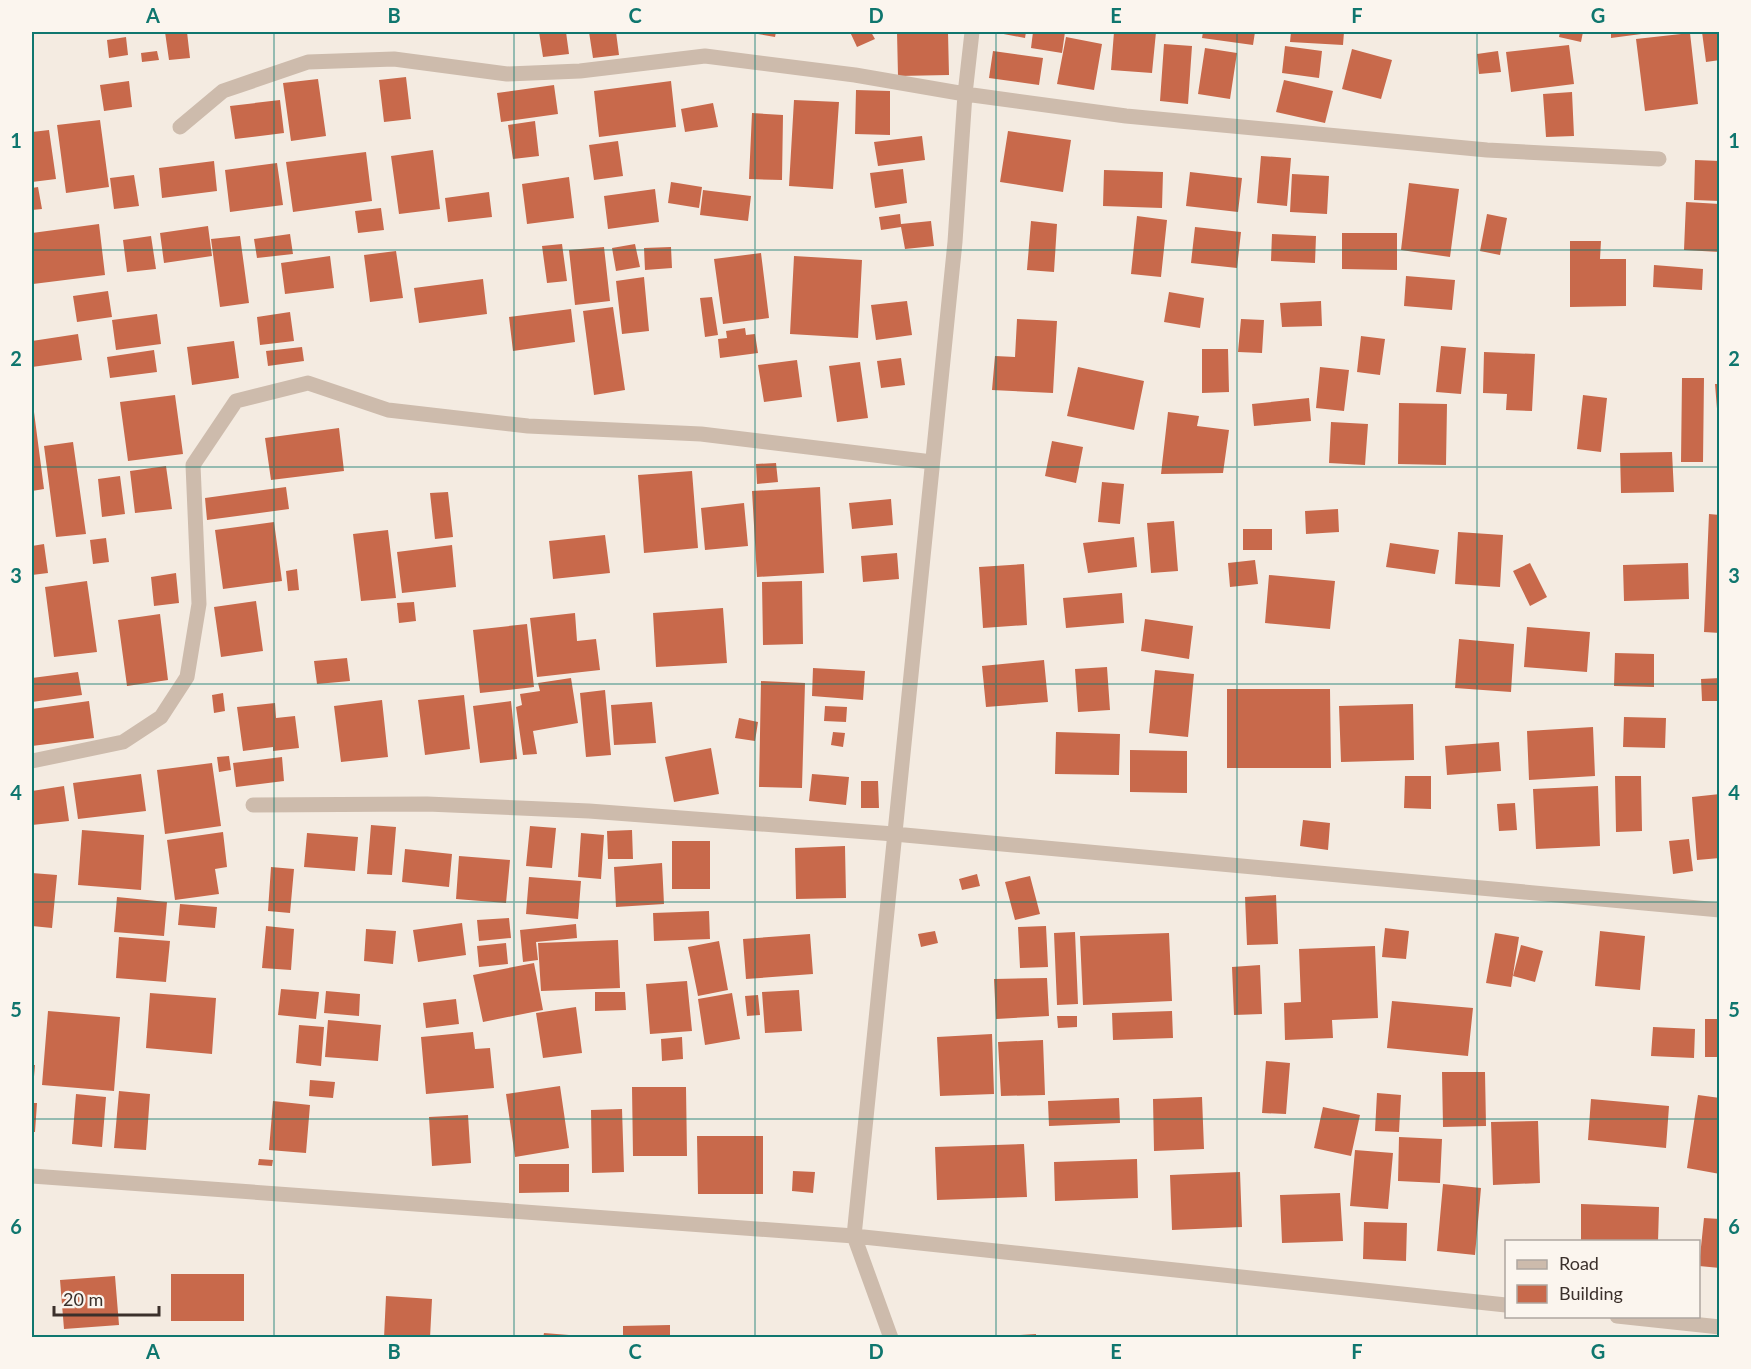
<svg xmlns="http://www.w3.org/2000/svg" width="1751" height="1369" viewBox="0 0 1751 1369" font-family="Lato,sans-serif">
<rect width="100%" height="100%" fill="#f4ebe1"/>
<!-- building -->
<path fill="#c8694b" d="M165 32H187L190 58 169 60Z
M539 32H566L569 54 543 57Z
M589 32H616L619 55 593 58Z
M850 32H871L875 39 857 47Z
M897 32H948L949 75 898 76Z
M993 32H1026L1025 38Z
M1033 32H1065L1062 53 1031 48Z
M1114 32H1156L1152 73 1111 70Z
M1203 32H1255L1253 45 1202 38Z
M1291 32H1344L1343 45 1290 42Z
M1560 32H1583L1581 42 1559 37Z
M1611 32H1649V33L1611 38Z
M1702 32H1720V60L1706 62Z
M752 33V32H776L775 37Z
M1690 33 1698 104 1645 111 1636 39Z
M126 37 128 55 109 58 107 40Z
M1066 37 1102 44 1094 90 1057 84Z
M1164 44 1192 46 1188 104 1160 101Z
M1569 45 1574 84 1511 92 1506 52Z
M1285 46 1322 51 1319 78 1282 73Z
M1205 48 1237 53 1230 99 1198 94Z
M1352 49 1392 60 1381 99 1342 89Z
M157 51 159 60 142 62 141 53Z
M993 51 1043 58 1039 85 989 78Z
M1498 51 1501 72 1479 74 1477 54Z
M406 77 411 119 384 122 379 80Z
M318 79 326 136 291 141 283 83Z
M1284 80 1333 91 1325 123 1276 112Z
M129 81 132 107 104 111 100 85Z
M671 81 676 127 599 137 594 91Z
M554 85 558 114 501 122 497 93Z
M856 90 890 91V135L855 134Z
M1572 92 1574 136 1546 137 1543 94Z
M280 100 284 133 235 139 230 106Z
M794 100 839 102 833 189 789 186Z
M713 103 718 127 685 132 681 109Z
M752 113 783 115 782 180 749 179Z
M100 120 109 187 66 193 57 125Z
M535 121 539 156 513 159 508 125Z
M49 130 56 179 32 182V132Z
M1008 131 1071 140 1063 192 1000 182Z
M922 136 925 160 878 166 874 142Z
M618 141 623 176 594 180 589 145Z
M433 150 440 209 399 214 391 156Z
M366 152 372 201 293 212 286 162Z
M1261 156 1291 158 1287 206 1257 203Z
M1695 160 1720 161V201L1694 200Z
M214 161 217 191 162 198 159 168Z
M277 163 283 205 230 212 225 170Z
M903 169 907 203 875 208 870 173Z
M1104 170 1163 172 1162 208 1103 206Z
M1190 172 1242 178 1238 212 1186 206Z
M1292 174 1329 176 1327 214 1290 212Z
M134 175 139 206 114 209 110 178Z
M569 177 574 218 527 224 522 184Z
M671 182 702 187 699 208 668 203Z
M1409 183 1459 189 1450 257 1401 250Z
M38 187 42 209 32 210V188Z
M655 189 659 222 608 229 604 196Z
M703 190 751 196 748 221 700 215Z
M489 192 492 217 448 222 445 198Z
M1686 202 1720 204V252L1684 250Z
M381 208 384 230 358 233 355 211Z
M900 214 901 224 931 221 934 246 905 249 901 227 881 230 879 217Z
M1487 214 1507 218 1500 255 1480 251Z
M1137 216 1167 220 1161 277 1131 274Z
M1031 221 1057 224 1054 272 1027 270Z
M99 224 105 275 33 284 32 233Z
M208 226 212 256 164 263 160 233Z
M1195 227 1241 232 1237 268 1191 263Z
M1342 233H1397V270L1342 269Z
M290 234 293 254 257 258 254 239Z
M1272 234 1316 236 1315 263 1271 261Z
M151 236 156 269 127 272 123 240Z
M240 236 249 303 220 307 211 239Z
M1570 241H1601L1600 259H1626V306L1570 307Z
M562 244 567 281 547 283 542 246Z
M635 244 640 267 616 271 612 248Z
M604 247 610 301 575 305 569 250Z
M671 247 672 268 645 270 644 248Z
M396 251 403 298 370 302 364 255Z
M761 253 769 318 723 324 714 259Z
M330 256 334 288 285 294 281 263Z
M794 256 862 260 858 338 790 334Z
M1654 265 1703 269 1702 290 1653 287Z
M1406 276 1455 280 1452 310 1404 306Z
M644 277 649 331 622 334 616 281Z
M483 279 487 314 419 323 414 288Z
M108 291 112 317 77 322 73 296Z
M1169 292 1204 298 1200 328 1164 322Z
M712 297 718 335 705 337 700 298Z
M907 301 912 335 876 340 871 305Z
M1321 301 1322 326 1282 327 1280 303Z
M613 307 625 390 594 395 583 311Z
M571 309 575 342 513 351 509 317Z
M290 312 294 341 260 345 257 317Z
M157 314 161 344 116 350 112 320Z
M1017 319 1057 321 1053 393 992 390 995 356 1015 357Z
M1241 319 1264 320 1262 353 1238 352Z
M745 328 746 335 755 334 758 353 720 358 718 339 727 338 726 331Z
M78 334 82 360 32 367V341Z
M1361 336 1385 339 1380 375 1357 372Z
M234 341 239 378 192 385 187 347Z
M1441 346 1466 348 1461 394 1436 392Z
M302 347 304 361 268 366 266 351Z
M1202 349H1228L1229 392 1202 393Z
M154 350 157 372 110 378 107 357Z
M1484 352 1535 354 1532 411 1506 410 1507 394 1483 393Z
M901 358 905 385 881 388 877 361Z
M797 360 802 397 764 402 758 365Z
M860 362 868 418 837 422 829 366Z
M1078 367 1144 381 1134 430 1067 416Z
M1320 367 1349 370 1344 411 1316 408Z
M1682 378H1704L1703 462H1681Z
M1715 384H1720V421H1718Z
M175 395 183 454 128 461 120 402Z
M1583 395 1607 398 1601 452 1577 449Z
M1309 398 1311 421 1254 426 1252 404Z
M1399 403 1447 404 1446 465 1398 464Z
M32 412H34L44 489 32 491Z
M1168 412 1199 416 1197 426 1229 430 1223 473 1161 474Z
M1331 422 1368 424 1365 465 1329 463Z
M339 428 344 471 271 480 265 438Z
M1052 441 1083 447 1076 483 1045 476Z
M73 442 86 534 56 537 44 446Z
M1672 452 1674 492 1621 493 1620 453Z
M776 463 778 482 757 484 756 464Z
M166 466 172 509 135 513 130 471Z
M692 471 698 548 644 553 638 475Z
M120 476 125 514 102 517 98 479Z
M1102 482 1124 484 1120 524 1098 522Z
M286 487 289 509 207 520 205 498Z
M820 487 824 573 757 577 752 491Z
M448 492 453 537 435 539 430 493Z
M891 499 893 525 852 529 849 503Z
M744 503 748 546 705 550 701 508Z
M1338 509 1339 532 1306 534 1305 511Z
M1709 514 1720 515V633L1704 632Z
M1174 521 1178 571 1151 573 1147 523Z
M274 522 282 581 223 589 215 530Z
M1243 529H1272V550H1243Z
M388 530 396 598 361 601 353 534Z
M1458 532 1503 535 1500 587 1455 584Z
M605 535 610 573 553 579 549 541Z
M1134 537 1137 567 1088 573 1083 543Z
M106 538 109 562 93 564 90 540Z
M1390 543 1439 550 1435 574 1386 567Z
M44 544 48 573 32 575V546Z
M452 545 456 587 402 593 397 552Z
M897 553 899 579 863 582 861 556Z
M1255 560 1258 584 1230 587 1228 563Z
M1530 563 1547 597 1530 606 1513 571Z
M1688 563 1689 599 1624 601 1623 565Z
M1024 564 1027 625 983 628 979 567Z
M297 569 299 590 288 591 286 571Z
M176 573 179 603 154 606 151 577Z
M1269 575 1335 581 1330 629 1265 623Z
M87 581 97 652 54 657 45 587Z
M802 581 803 644 763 645 762 582Z
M1122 593 1124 623 1066 628 1063 598Z
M256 601 263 651 221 657 214 607Z
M414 602 416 621 399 623 397 603Z
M723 608 727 663 656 667 653 613Z
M575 613 577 641 596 639 600 670 537 677 530 618Z
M160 614 168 680 127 686 118 620Z
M1145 619 1193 626 1189 659 1141 651Z
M527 624 534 687 480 693 473 630Z
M1527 627 1590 632 1587 672 1524 667Z
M1459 639 1514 644 1511 692 1455 688Z
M1615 653 1654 654V687L1614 686Z
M347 658 350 681 317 684 314 661Z
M1044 660 1048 702 986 707 982 666Z
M1107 667 1110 710 1078 712 1075 669Z
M813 668 865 671 863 700 812 696Z
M1155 670 1194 674 1188 737 1149 733Z
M78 672 82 695 32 702V678Z
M571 678 578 723 533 731 537 754 523 755 516 707 522 705 520 694 540 691 538 683Z
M1720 678V701H1702L1701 679Z
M761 681 805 683 802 788 759 787Z
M1227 689H1330L1331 768H1227Z
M605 690 611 755 586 757 580 693Z
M223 693 225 711 214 713 212 695Z
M464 695 470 749 425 755 418 700Z
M382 700 388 757 341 762 334 706Z
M89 701 94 738 32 746V709Z
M511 701 517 759 480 763 473 706Z
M652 702 656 743 614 745 611 705Z
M275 703 276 718 295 716 299 748 273 751V747L243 751 237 707Z
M1413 704 1414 760 1341 762 1339 706Z
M825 706 847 707 846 722 824 721Z
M1624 717 1666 718 1665 748 1623 747Z
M739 718 758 722 755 741 735 738Z
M1593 727 1595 776 1529 780 1527 731Z
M833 732 845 733 843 747 831 745Z
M1056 732 1120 734 1119 775 1055 774Z
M1499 742 1501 771 1447 775 1445 746Z
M711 748 719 794 674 802 665 757Z
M1130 750 1187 751V793L1130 792Z
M229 756 231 770 219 772 217 757Z
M282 757 284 781 236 787 233 763Z
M212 763 221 826 165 834 157 770Z
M141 774 146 811 78 819 73 783Z
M812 774 849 777 846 805 809 801Z
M1405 776H1431V809L1404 808Z
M1615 776H1641L1642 831 1616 832Z
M861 781H878L879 808H861Z
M64 786 69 821 32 825V791Z
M1598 786 1600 846 1536 849 1533 789Z
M1720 794V858L1697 860 1692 797Z
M1515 803 1517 830 1499 831 1497 804Z
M1303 820 1330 823 1328 850 1300 846Z
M371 825 396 827 392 875 367 874Z
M530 826 556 828 552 868 526 866Z
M82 830 144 835 141 890 78 885Z
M632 830 633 859H608L607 831Z
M223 832 227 867 215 869 219 894 175 900 167 840Z
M307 833 358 837 355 871 304 867Z
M581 833 604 835 601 879 578 877Z
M1689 839 1693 871 1673 874 1669 841Z
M672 841H710V889H672Z
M845 846 846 898 796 899 795 848Z
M405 849 452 854 449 887 402 882Z
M459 856 510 860 506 903 456 899Z
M662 863 664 904 616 907 614 867Z
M271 867 294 869 290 913 268 911Z
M32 873 57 875 52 928 32 926Z
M977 874 980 886 962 890 959 879Z
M1030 876 1040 914 1015 920 1005 882Z
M529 877 581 881 578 919 526 914Z
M1276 895 1278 944 1247 945 1245 897Z
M117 897 167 902 164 936 114 932Z
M180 904 217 907 215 928 178 925Z
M709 911 710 939 654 941 653 913Z
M509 918 511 938 479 941 477 920Z
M462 923 466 955 418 962 413 930Z
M576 924 577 938 536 942 538 960 523 962 520 930Z
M266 926 294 929 291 970 262 968Z
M1046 926 1048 967 1020 968 1018 927Z
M1385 928 1409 931 1406 959 1382 957Z
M366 929 396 931 393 964 364 961Z
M935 931 938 943 921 947 918 934Z
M1600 931 1645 936 1640 990 1595 986Z
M1075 932 1078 1004 1057 1005 1054 933Z
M1169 933 1172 1001 1083 1005 1080 936Z
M1495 933 1519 937 1511 987 1486 983Z
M810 934 813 974 746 979 743 939Z
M119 937 170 941 166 982 116 978Z
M618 940 620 988 541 991 538 943Z
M719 941 728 990 698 996 688 947Z
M506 943 508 964 479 967 477 946Z
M1521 945 1543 951 1535 982 1513 976Z
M1375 946 1378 1018 1332 1020 1333 1038 1285 1040 1284 1003 1301 1002 1299 949Z
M534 963 543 1010 483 1022 473 975Z
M1260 965 1262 1014 1234 1015 1232 967Z
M1047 978 1049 1016 996 1019 994 979Z
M687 981 692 1031 650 1034 646 984Z
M281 989 319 992 316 1019 278 1015Z
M799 990 802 1031 765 1033 762 992Z
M326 991 360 994 359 1016 324 1013Z
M595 992H625L626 1010 595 1011Z
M150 993 216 998 212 1054 146 1048Z
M732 993 740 1039 705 1045 698 999Z
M758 995 760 1015 747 1016 745 996Z
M456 999 459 1024 426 1028 423 1003Z
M1392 1001 1473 1008 1468 1056 1387 1048Z
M576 1007 582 1053 543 1058 536 1013Z
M48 1011 120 1017 114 1091 42 1085Z
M1172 1011 1173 1038 1113 1040 1112 1013Z
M1057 1016H1077V1027L1058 1028Z
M1705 1019H1720V1057H1705Z
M328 1020 381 1025 378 1061 325 1057Z
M299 1025 324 1027 321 1066 296 1063Z
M1653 1027 1695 1029 1694 1058 1651 1056Z
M473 1032 475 1049 490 1048 494 1088 426 1094 421 1037Z
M992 1034 994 1094 940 1096 937 1037Z
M682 1037 683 1059 662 1061 661 1039Z
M1043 1040 1045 1095 1001 1096 998 1042Z
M1266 1061 1290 1063 1286 1114 1262 1113Z
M32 1065H35L33 1088 32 1087Z
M1442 1072H1485L1486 1126 1443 1127Z
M310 1080 335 1082 333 1098 309 1096Z
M560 1086 569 1148 515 1157 506 1094Z
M632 1087H686L687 1156H633Z
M119 1091 150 1094 146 1150 114 1148Z
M1377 1093 1401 1095 1399 1132 1375 1131Z
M76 1094 106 1097 102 1147 72 1144Z
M1698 1095 1720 1098V1174L1687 1168Z
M1202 1097 1204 1149 1154 1151 1153 1099Z
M1119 1098 1120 1123 1049 1126 1048 1101Z
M1591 1099 1669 1106 1666 1148 1588 1140Z
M273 1101 310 1105 306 1153 269 1150Z
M32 1103H37L35 1132H32Z
M1323 1107 1360 1115 1351 1156 1314 1148Z
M622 1109 624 1172 592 1173 591 1110Z
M468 1115 471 1163 432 1166 429 1117Z
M1538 1121 1540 1183 1493 1185 1491 1122Z
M697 1136H763V1194H698Z
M1399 1137 1442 1139 1440 1183 1398 1181Z
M1024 1144 1027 1197 937 1200 935 1147Z
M1355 1150 1393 1153 1388 1209 1350 1206Z
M259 1159 273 1160 272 1166 258 1165Z
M1137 1159 1138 1198 1055 1201 1054 1162Z
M519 1164H569V1192L519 1193Z
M793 1171 815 1172 813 1193 792 1191Z
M1240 1172 1242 1227 1172 1230 1170 1175Z
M1443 1184 1481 1188 1475 1255 1437 1251Z
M1340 1193 1343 1241 1282 1243 1280 1195Z
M1581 1204 1659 1207 1658 1242H1581Z
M1704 1218 1720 1219V1268L1699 1266Z
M1364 1222 1407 1223 1406 1261 1363 1259Z
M171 1274H244V1321H171Z
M115 1276 119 1325 64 1329 60 1280Z
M386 1296 432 1299 430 1338H384Z
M670 1325V1338H623V1326Z
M544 1333 569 1335 568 1338H543Z
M1036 1334V1338H1001V1336Z"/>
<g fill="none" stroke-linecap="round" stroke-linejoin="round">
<!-- minor -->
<path stroke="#cdbbac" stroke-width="15" d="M180 127 223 91 308 62 394 59 507 74 580 71 705 56 855 75 965 94 1126 116 1487 150 1659 159
M32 761 123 742 161 717 187 677 199 604 193 465 236 401 308 383 388 410 528 426 701 434 932 462
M253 805 427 804 589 811 894 834 1720 910
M32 1176 854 1236 1506 1305
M1617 1316 1720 1327
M891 1338 854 1236 955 242 965 94 972 32"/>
</g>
<!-- grid -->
<path fill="none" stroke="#0f766e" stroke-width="1.5" stroke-opacity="0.55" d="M274 32V1338M514 32V1338M755 32V1338M996 32V1338M1237 32V1338M1477 32V1338M32 250H1720M32 467H1720M32 684H1720M32 902H1720M32 1119H1720"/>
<!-- border -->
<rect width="1751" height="1369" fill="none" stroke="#fbf5ee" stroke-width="66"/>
<!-- legend -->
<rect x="1505" y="1240" width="195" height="78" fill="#fbf5ee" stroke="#aea6a0" stroke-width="1.5"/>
<rect x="1517" y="1260" width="30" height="9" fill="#cdbbac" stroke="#aea6a0" stroke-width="1.5"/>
<text x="1559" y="1270" font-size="18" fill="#3b302b">Road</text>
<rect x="1517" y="1285" width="30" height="18" fill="#c8694b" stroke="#aea6a0" stroke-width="1.5"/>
<text x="1559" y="1300" font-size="18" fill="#3b302b">Building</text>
<!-- scale -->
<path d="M54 1306v9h105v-9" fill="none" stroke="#3b302b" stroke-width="3"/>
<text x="63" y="1306" font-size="18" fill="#3b302b" stroke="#fbf5ee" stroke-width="4.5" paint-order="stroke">20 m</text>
<rect x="33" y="33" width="1685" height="1303" fill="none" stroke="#0f766e" stroke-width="2"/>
<g font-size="20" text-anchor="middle" font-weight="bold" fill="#0f766e">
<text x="153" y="23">A</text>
<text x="394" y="23">B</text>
<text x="635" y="23">C</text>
<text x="876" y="23">D</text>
<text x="1116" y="23">E</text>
<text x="1357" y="23">F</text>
<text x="1598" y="23">G</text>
<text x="16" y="148">1</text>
<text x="1734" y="148">1</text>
<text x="16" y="366">2</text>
<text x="1734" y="366">2</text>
<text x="16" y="583">3</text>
<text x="1734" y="583">3</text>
<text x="16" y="800">4</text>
<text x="1734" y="800">4</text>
<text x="16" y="1017">5</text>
<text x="1734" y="1017">5</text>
<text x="16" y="1234">6</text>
<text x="1734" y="1234">6</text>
<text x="153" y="1359">A</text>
<text x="394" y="1359">B</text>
<text x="635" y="1359">C</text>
<text x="876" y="1359">D</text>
<text x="1116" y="1359">E</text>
<text x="1357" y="1359">F</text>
<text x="1598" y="1359">G</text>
</g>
</svg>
